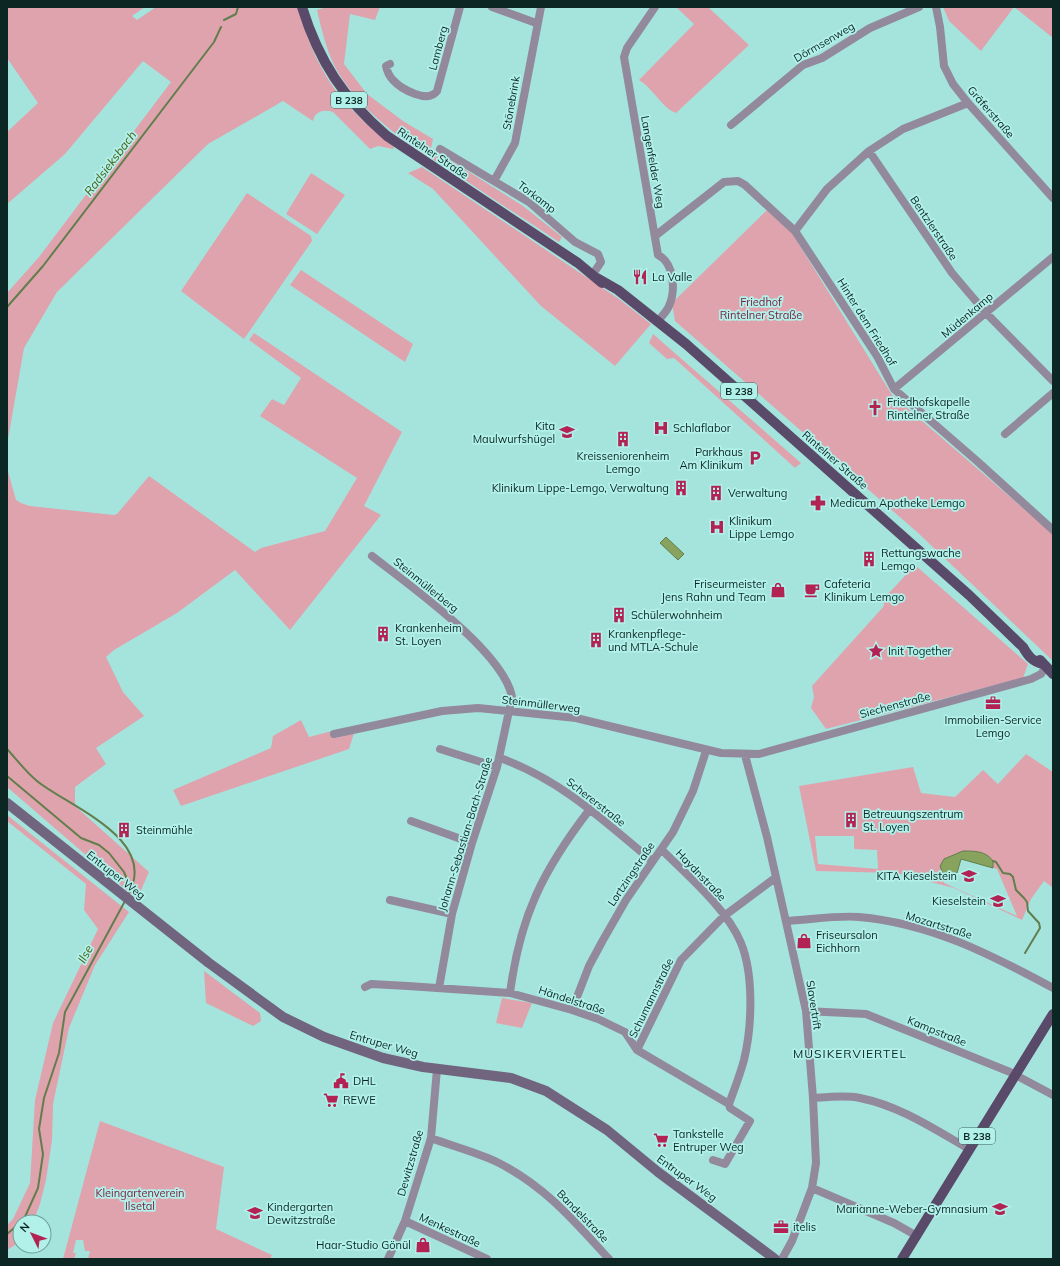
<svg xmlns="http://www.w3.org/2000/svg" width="1060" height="1266" viewBox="0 0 1060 1266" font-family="Mulish,sans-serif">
<rect width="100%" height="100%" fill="#a5e4dd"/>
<!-- green -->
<path fill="#dfa3ae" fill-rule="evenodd" d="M7 7H145L132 16 137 20 156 7H298C304 26 310 47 320 65 337 99 365 124 394 147L393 149 378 146 370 149 333 112C324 109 315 111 313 121L283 101 208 144 57 292 24 348 7 445V293L39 257 171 82 143 61 65 154 7 204V132L38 103 7 58Z
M327 7H380L375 20 350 14 344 64 367 94 403 121 433 139 431 148 523 206 562 237 559 242C527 221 496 201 465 180 417 149 361 117 334 65 326 48 321 28 317 10Z
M676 7H708L749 45 676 113C663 109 653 88 639 80L694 24Z
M943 7H1053V38L1014 7 981 51 949 21Z
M422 167 619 299 651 324 615 366 541 306 433 189 408 173Z
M311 173 345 195 317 234 286 214Z
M247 193 311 236 312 241 244 339 181 291Z
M767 210 792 233 892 395 1053 534V661L917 532 675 321 672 303Z
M301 270 413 344 405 362 290 285Z
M254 333 402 432 364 506 381 515 290 630 235 570 177 613 114 650 106 657 123 692 144 716 96 748 106 764 75 787V806L149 872 137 899 7 787V468L16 500 21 503 30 506 114 515 117 514 149 476 255 552 261 548 325 531 357 478 260 416 272 399 284 405 301 378 249 340Z
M653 334 801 463 795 468 674 358 667 359 649 343Z
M915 565 1028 664 1023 678 826 729 811 708 814 697 812 686 884 606 883 596 890 592Z
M301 720 309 737 332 731 336 738 354 733 349 749 181 806 173 790 271 748 273 736Z
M1026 754 1053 772V888L1044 881 1031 899 1022 920 954 888 896 873 816 871 799 786 913 767 921 793 955 797 983 770 998 784ZM815 836H854V849L877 850 878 869 818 864ZM961 859 997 869 1017 916 944 883 946 876 952 878 954 872 957 873Z
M7 815 129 912 95 965 69 1028 53 1104 52 1140 46 1180 40 1204 33 1222H20V1242L7 1250V1225L13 1219 30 1183 35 1100 53 1023 98 929 84 910 86 884 7 821Z
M204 971 260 1013 261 1021 253 1026 206 1003Z
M502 998 532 1003 522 1028 496 1023Z
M100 1121 224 1167 216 1229 272 1255 270 1259H88L90 1251H85L83 1240H76L73 1253H76L74 1259H63Z"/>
<!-- water -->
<path fill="#87a35d" stroke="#627e4c" d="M666 537 684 554 678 560 660 543Z
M963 851C975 851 986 851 993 861V868L961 859 957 873 954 872 952 878 943 874 940 866 944 859Z"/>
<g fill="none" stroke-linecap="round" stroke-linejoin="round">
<!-- stream -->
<path stroke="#627e4c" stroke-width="2" d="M224 20 236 14 238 7
M7 307 43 266 214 42 221 27
M7 749C17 760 26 772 37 781 69 807 160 839 128 895
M7 776 81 838 99 845 109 853 124 872 131 889
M993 861 996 862 1003 873 1010 874 1013 877 1016 890 1024 898 1027 902 1028 911 1039 923 1040 928 1025 953
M21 1222 24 1219 38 1188 43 1154 39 1129 44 1098 59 1053 65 1012 125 901
M7 1234 20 1223"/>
<!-- minor -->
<path stroke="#92899c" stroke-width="8" d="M492 7 536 23
M655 7 627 48 624 57 658 255C674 263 676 290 669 306 667 311 662 316 658 321
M936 7 940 27 944 66 953 84 968 103 1053 198
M390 64 386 66C387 71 389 76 393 80 401 89 428 104 437 91L460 7
M731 125 803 65 822 58 870 28 919 7
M440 149 529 202 575 242 598 254 601 262 593 274
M869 151 952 273 986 313 1053 381
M494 181 515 143 541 7
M795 231 827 189 869 151 903 129 968 103
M655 236 724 182 738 181 745 185 795 231 877 356 894 389 977 461 1053 530
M894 389 1053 257
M1005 434 1053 393
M372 556C409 585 504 652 512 697L497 767 472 843 452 914 439 988
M334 734 442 711 478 708 576 718 721 753 759 754 1031 679 1041 674 1046 667
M440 749 497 767
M745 755 767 837 806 1011 813 1098 816 1163 812 1188 792 1241 782 1259
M500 758C561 780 603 820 652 861
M411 821 472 843
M662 850C687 875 727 909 741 943 754 975 752 1027 744 1060 740 1075 734 1090 729 1104
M390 900 452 914
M786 921C808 920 838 915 859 917 930 923 992 955 1053 988
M365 987 371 984 408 986 510 993 572 1010 598 1019 625 1032 637 1050 729 1104 730 1108 750 1121 725 1164 713 1160
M510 993C520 916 543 870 590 809
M572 1010 589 966 603 940 626 900 673 832 693 791 706 751
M806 1011 866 1014 1010 1072 1053 1095
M637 1050 681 960 724 916 775 878
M813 1098C829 1097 845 1095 860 1098 900 1106 934 1129 969 1149
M431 1138C452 1146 476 1152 497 1162 545 1186 574 1221 609 1259
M812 1188 894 1223 917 1236
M405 1221 487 1259
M388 1259 405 1221 431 1138 437 1069"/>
<!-- secondary -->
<path stroke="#71647f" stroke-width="10" d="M7 803 209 963 283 1017 324 1037 383 1058 423 1067 511 1078 546 1091 607 1130 658 1172 775 1259"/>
<!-- primary -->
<path stroke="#5a4a6a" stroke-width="10" d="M302 7C319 62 344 99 387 136L578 263 602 283
M597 278 618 290 686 344 969 595 1023 647C1028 656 1033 662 1043 664
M1040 660 1053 674
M902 1259 1053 1014"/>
</g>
<!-- icons -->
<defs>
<g id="restaurant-bare" transform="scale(1.2)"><path d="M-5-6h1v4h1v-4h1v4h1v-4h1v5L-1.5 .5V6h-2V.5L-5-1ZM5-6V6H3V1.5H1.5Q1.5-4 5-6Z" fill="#b22253" stroke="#b2f1ea" stroke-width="2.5" paint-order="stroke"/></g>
<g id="church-bare" transform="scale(1.2)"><path d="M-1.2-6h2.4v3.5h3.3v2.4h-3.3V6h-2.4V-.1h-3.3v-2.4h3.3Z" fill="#b22253" stroke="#b2f1ea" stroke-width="2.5" paint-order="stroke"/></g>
<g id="hospital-bare" transform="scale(1.2)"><path d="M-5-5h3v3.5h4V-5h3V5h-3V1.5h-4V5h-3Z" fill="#b22253" stroke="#b2f1ea" stroke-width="2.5" paint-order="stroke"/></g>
<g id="school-bare" transform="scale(1.2)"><path d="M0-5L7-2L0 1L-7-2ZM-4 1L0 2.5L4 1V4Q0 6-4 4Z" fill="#b22253" stroke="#b2f1ea" stroke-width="2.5" paint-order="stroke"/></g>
<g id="building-bare" transform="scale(1.2)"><path d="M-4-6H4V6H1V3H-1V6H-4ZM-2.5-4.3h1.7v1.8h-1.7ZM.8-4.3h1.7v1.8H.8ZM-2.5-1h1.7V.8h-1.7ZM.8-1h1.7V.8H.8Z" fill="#b22253" stroke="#b2f1ea" stroke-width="2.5" paint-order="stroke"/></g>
<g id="parking-bare" transform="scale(1.2)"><path d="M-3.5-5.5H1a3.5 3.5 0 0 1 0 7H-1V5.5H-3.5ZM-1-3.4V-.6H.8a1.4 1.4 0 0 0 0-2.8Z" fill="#b22253" stroke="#b2f1ea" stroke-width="2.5" paint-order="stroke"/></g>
<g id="pharmacy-bare" transform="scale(1.2)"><path d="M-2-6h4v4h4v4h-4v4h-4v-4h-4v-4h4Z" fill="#b22253" stroke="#b2f1ea" stroke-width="2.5" paint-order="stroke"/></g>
<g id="shop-bare" transform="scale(1.2)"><path d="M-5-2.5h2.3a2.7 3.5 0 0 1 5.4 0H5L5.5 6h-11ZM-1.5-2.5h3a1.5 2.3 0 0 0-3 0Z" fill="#b22253" stroke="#b2f1ea" stroke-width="2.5" paint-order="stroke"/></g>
<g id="cafe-bare" transform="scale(1.2)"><path d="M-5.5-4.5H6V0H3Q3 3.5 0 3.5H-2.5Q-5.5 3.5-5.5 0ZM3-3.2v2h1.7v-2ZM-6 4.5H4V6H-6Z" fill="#b22253" stroke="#b2f1ea" stroke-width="2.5" paint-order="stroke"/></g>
<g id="sight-bare" transform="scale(1.2)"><path d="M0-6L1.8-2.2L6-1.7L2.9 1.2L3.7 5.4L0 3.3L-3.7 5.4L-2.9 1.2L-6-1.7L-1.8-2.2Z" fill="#b22253" stroke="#b2f1ea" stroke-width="2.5" paint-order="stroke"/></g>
<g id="office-bare" transform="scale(1.2)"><path d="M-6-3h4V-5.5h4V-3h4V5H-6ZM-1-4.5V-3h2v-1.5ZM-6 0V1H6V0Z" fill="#b22253" stroke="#b2f1ea" stroke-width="2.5" paint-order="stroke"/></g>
<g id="civic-bare" transform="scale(1.2)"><path d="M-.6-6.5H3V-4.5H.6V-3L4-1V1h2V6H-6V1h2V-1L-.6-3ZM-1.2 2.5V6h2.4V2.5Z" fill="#b22253" stroke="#b2f1ea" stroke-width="2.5" paint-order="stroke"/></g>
<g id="supermarket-bare" transform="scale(1.2)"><path d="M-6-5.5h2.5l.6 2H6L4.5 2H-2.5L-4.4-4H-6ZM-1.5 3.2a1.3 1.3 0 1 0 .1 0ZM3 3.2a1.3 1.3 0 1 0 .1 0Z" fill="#b22253" stroke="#b2f1ea" stroke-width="2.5" paint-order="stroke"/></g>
</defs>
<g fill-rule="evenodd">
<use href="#restaurant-bare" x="640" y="277"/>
<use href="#church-bare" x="875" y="408"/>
<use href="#hospital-bare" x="661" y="428"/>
<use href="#school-bare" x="567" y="432"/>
<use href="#building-bare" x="623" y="439"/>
<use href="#parking-bare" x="755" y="458"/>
<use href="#building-bare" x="681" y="488"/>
<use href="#building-bare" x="716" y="493"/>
<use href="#pharmacy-bare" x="818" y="503"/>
<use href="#hospital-bare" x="717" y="527"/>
<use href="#building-bare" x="869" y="559"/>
<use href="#shop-bare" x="778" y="590"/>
<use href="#cafe-bare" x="812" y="590"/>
<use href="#building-bare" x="619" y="615"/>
<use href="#building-bare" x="383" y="634"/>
<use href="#building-bare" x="596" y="640"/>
<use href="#sight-bare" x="876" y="651"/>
<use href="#office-bare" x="993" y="703"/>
<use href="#building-bare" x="851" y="820"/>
<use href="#building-bare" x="124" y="830"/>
<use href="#school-bare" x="969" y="876"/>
<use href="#school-bare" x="998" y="901"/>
<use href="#shop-bare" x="804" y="941"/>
<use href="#civic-bare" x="341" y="1081"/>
<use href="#supermarket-bare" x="331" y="1100"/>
<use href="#supermarket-bare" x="661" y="1140"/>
<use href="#school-bare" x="1000" y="1209"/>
<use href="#school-bare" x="255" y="1213"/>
<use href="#office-bare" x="781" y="1227"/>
<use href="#shop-bare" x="423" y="1245"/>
</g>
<g text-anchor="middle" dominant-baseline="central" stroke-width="3.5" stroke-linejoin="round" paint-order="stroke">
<!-- shield labels -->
<g fill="#b2f1ea" stroke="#3e635f" stroke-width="1">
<rect x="331" y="92" width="36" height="16" rx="3"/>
<rect x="721" y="383" width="36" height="16" rx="3"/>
<rect x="959" y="1128" width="36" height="16" rx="3"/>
</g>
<g font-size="10" font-weight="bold" fill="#0c2624">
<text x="349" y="100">B 238</text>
<text x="739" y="391">B 238</text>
<text x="977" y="1136">B 238</text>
</g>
<!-- street labels -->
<g font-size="11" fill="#0c2624" stroke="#b2f1ea">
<text transform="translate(824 42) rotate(-30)">Dörmsenweg</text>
<text transform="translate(438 48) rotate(-75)">Lamberg</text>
<text transform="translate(511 103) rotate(-80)">Stönebrink</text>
<text transform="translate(991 112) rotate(49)">Gräferstraße</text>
<text transform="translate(433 153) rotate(34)">Rintelner Straße</text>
<text transform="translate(653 162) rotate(80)">Langenfelder Weg</text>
<text transform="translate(537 197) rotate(37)">Torkamp</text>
<text transform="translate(934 228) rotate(56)">Bentzlerstraße</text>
<text transform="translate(967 315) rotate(-40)">Müdenkamp</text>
<text transform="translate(867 322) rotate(58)">Hinter dem Friedhof</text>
<text transform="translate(835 460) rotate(41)">Rintelner Straße</text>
<text transform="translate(426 585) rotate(39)">Steinmüllerberg</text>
<text transform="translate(541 704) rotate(7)">Steinmüllerweg</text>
<text transform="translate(895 705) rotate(-15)">Siechenstraße</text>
<text transform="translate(596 802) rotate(38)">Schererstraße</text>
<text transform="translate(465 834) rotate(-73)">Johann-Sebastian-Bach-Straße</text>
<text transform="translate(631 874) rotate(-56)">Lortzingstraße</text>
<text transform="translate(116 875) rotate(38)">Entruper Weg</text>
<text transform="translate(701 875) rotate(46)">Haydnstraße</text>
<text transform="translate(939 925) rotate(17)">Mozartstraße</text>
<text transform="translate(651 998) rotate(-64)">Schumannstraße</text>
<text transform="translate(572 1000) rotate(18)">Händelstraße</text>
<text transform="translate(814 1005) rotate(81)">Slavertrift</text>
<text transform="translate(937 1031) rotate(22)">Kampstraße</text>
<text transform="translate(384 1044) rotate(16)">Entruper Weg</text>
<text transform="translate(410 1163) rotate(-74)">Dewitzstraße</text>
<text transform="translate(687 1178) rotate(36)">Entruper Weg</text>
<text transform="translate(583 1216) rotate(46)">Bandelstraße</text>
<text transform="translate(450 1230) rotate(25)">Menkestraße</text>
</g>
<!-- poi labels -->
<g font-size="11" fill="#0c2624" stroke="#b2f1ea" text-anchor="start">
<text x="652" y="277">La Valle</text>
<text x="887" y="402">Friedhofskapelle<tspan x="887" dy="13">Rintelner Straße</tspan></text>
<text x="555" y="426" text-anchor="end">Kita<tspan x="555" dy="13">Maulwurfshügel</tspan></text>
<text x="673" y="428">Schlaflabor</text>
<text x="743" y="452" text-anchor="end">Parkhaus<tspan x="743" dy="13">Am Klinikum</tspan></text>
<text x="623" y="456" text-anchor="middle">Kreisseniorenheim<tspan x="623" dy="13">Lemgo</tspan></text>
<text x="669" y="488" text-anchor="end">Klinikum Lippe-Lemgo, Verwaltung</text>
<text x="728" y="493">Verwaltung</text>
<text x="830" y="503">Medicum Apotheke Lemgo</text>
<text x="729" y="521">Klinikum<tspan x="729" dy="13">Lippe Lemgo</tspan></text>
<text x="881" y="553">Rettungswache<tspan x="881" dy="13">Lemgo</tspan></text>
<text x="766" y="584" text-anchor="end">Friseurmeister<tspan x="766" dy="13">Jens Rahn und Team</tspan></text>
<text x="824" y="584">Cafeteria<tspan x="824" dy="13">Klinikum Lemgo</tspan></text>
<text x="631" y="615">Schülerwohnheim</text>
<text x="395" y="628">Krankenheim<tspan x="395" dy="13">St. Loyen</tspan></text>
<text x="608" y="634">Krankenpflege-<tspan x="608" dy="13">und MTLA-Schule</tspan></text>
<text x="888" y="651">Init Together</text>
<text x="993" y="720" text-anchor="middle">Immobilien-Service<tspan x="993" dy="13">Lemgo</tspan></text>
<text x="863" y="814">Betreuungszentrum<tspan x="863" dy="13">St. Loyen</tspan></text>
<text x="136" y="830">Steinmühle</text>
<text x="957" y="876" text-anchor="end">KITA Kieselstein</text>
<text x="986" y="901" text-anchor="end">Kieselstein</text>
<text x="816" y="935">Friseursalon<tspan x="816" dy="13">Eichhorn</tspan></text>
<text x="353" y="1081">DHL</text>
<text x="343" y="1100">REWE</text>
<text x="673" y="1134">Tankstelle<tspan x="673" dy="13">Entruper Weg</tspan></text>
<text x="267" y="1207">Kindergarten<tspan x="267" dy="13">Dewitzstraße</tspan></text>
<text x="988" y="1209" text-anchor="end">Marianne-Weber-Gymnasium</text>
<text x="793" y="1227">itelis</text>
<text x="411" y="1245" text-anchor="end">Haar-Studio Gönül</text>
</g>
<!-- park labels -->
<g font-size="11" fill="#7a1a39" stroke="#b2f1ea">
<text x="761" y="302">Friedhof<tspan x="761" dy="13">Rintelner Straße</tspan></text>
<text x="140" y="1193">Kleingartenverein<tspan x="140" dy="13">Ilsetal</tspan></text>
</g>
<!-- water labels -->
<g font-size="12" font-style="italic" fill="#465f13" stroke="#b2f1ea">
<text transform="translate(110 163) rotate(-53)">Radsieksbach</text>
<text transform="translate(85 954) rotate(-62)">Ilse</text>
</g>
<!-- neighbourhood labels -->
<g font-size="12" letter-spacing="1" fill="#0c2624" stroke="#b2f1ea">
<text x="850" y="1053">MUSIKERVIERTEL</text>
</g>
</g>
<!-- border -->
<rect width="1060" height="1266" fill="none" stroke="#0c2624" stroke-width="16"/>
<!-- north arrow -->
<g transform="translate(32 1234) rotate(312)"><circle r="19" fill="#b2f1ea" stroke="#70a09b"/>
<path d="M0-3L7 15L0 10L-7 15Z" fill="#b22253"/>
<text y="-6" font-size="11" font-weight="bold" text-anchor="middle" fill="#0c2624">N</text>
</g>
</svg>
